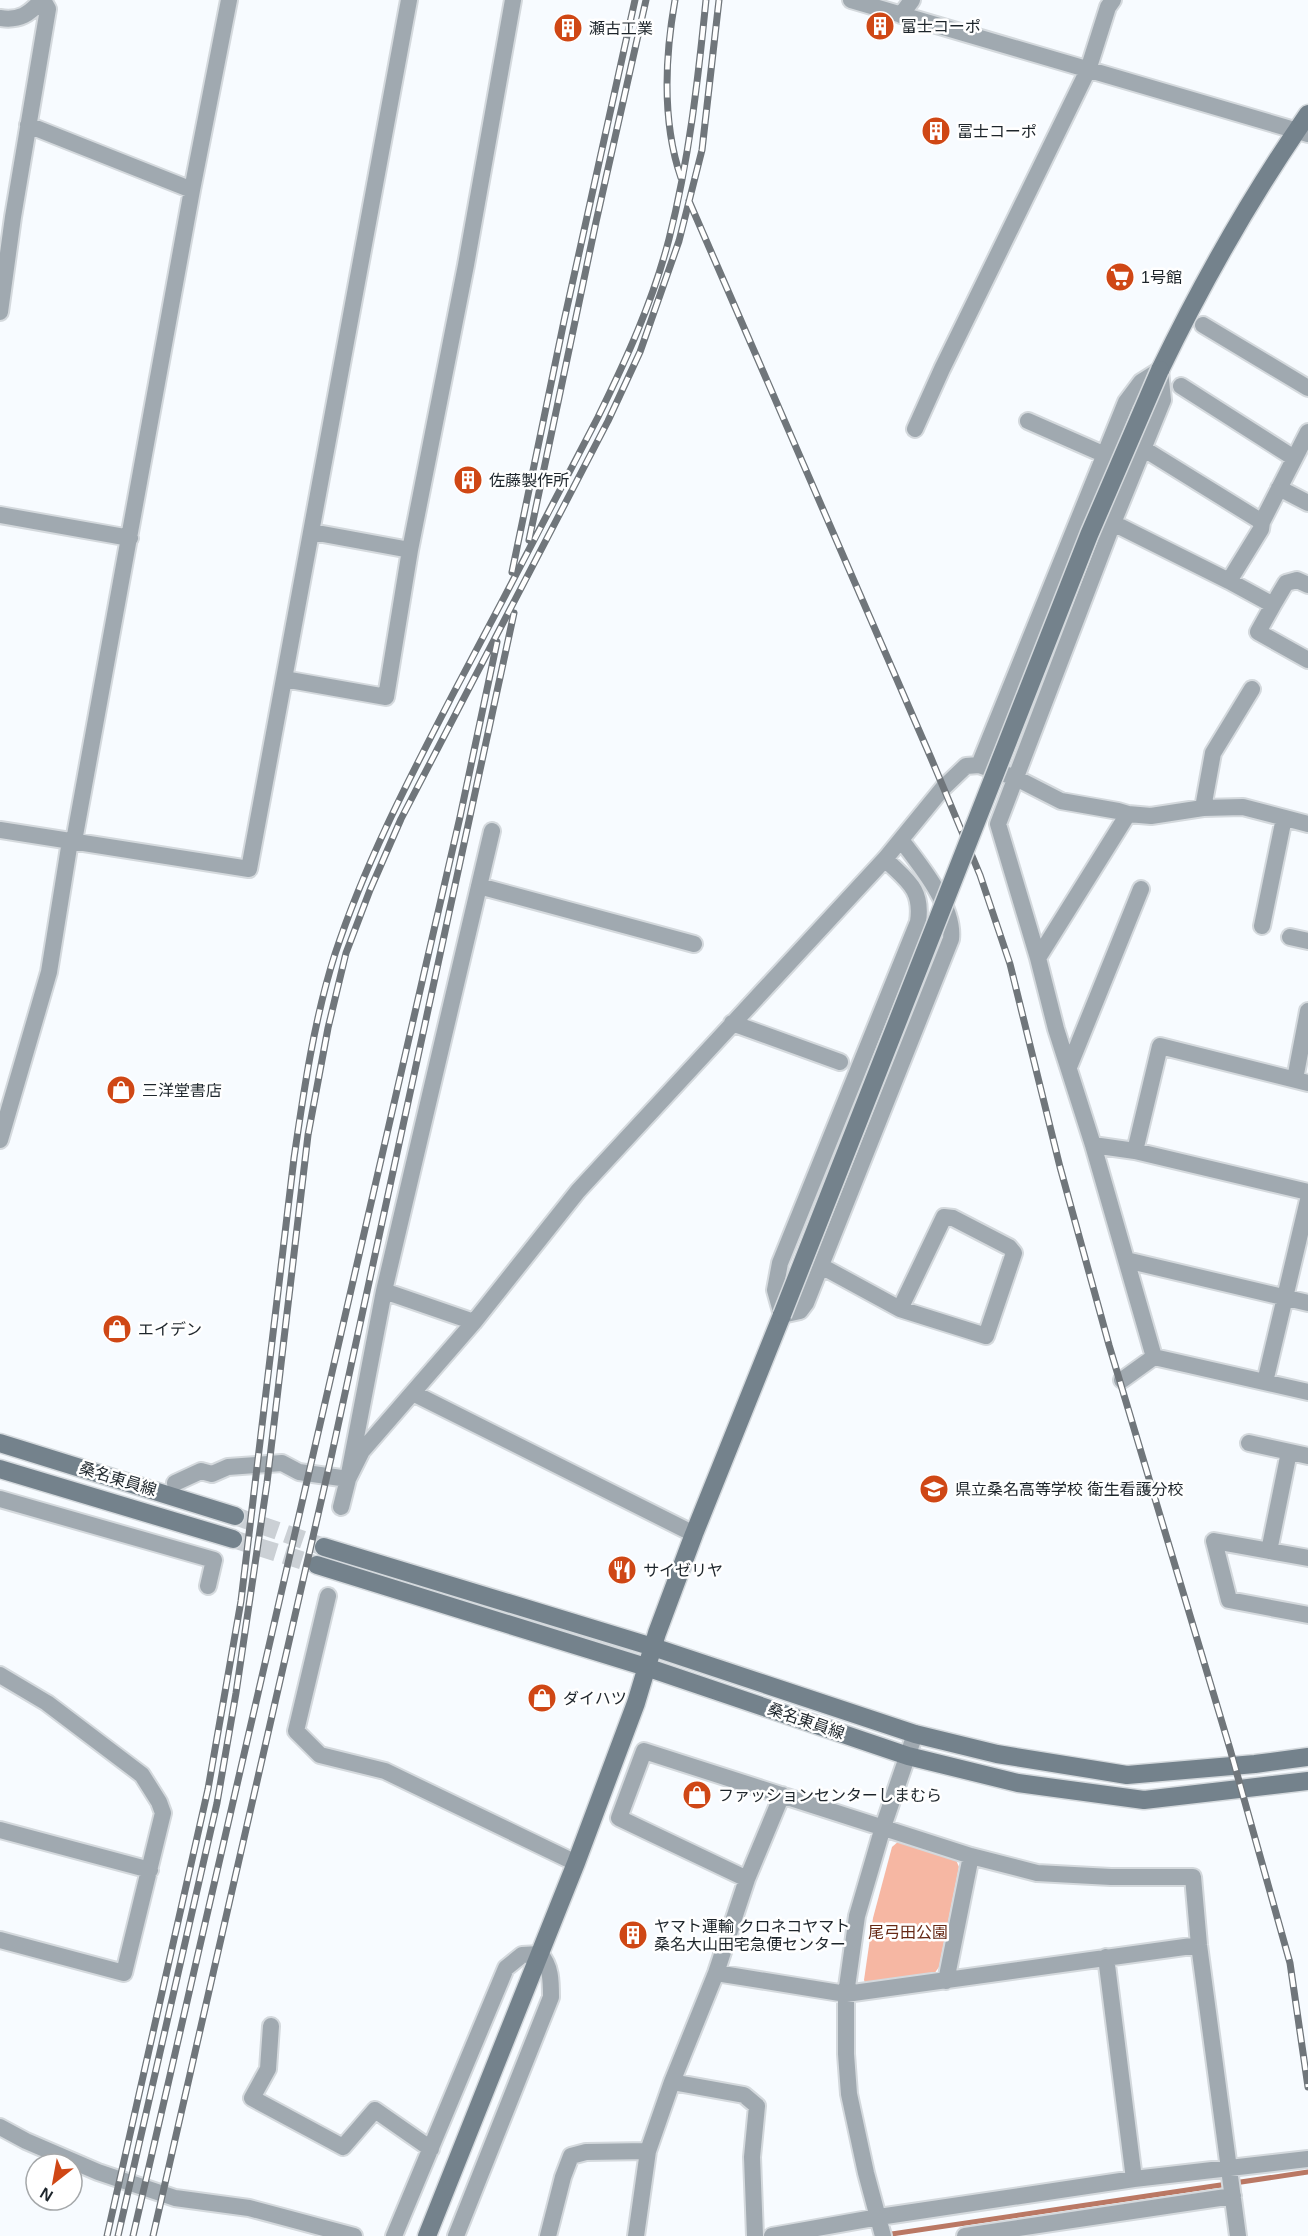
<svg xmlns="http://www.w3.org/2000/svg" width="1308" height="2236" viewBox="0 0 1308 2236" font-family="Arial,'Noto Sans JP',sans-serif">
<rect width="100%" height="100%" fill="#f7fbff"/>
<!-- green -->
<path fill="#f6b7a3" d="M900 1840 956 1860 959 1867 939 1967 934 1974 866 1985 864 1980 873 1918 892 1847Z"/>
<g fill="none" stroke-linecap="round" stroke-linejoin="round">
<!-- stream -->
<path stroke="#ba7864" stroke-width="5" d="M885 2235 1308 2172"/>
<!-- secondary-tunnel -->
<path stroke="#cbd0d5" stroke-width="18" stroke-dasharray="18 9" stroke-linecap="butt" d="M235 1516 324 1547
M233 1539 317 1565"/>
<!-- street casing -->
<g stroke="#d4d9dd" stroke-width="20">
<path id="street" d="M851 0 1308 134
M901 15 912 0
M0 18C20 21 29 14 42 0
M28 125 192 190
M0 312 13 217 48 9 43 0
M1203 325 1308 388
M1181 386 1294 458
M1028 421 1103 454
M915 429 942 369 1088 70 1108 7 1113 0
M1144 449 1262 522 1308 432
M1279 488 1308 503
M0 515 130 538
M1113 523 1229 581 1273 605 1286 583 1297 580 1308 585
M312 532 410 550
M1229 581 1261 529 1262 522
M1273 605 1258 632 1308 660
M284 679 386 697 410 550 466 265 513 0
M979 765 1126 402 1141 382 1160 370 1163 400 1113 523 998 824 1038 958 1056 1029 1093 1145 1154 1357
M1203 808 1213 753 1252 689
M0 830 249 869 409 0
M74 841 192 190 229 0
M885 859C906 880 923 888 918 922L780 1263 775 1290 782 1315 800 1311 806 1303 951 939C955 907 920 865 901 840
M479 886 694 944
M1262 926 1284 818
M1290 937 1308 941
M1038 958 1128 814
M732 1023 840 1062
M1069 1067 1141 889
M1295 1079 1308 1011
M0 1140 49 972 70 841
M1093 1145 1135 1151 1308 1192
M1135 1151 1160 1046 1308 1083
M1126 1260 1308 1303
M821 1266 900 1309 986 1336 1014 1253 1009 1247 953 1218 944 1217 900 1309
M384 1291 474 1322
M1122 1380 1154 1357 1308 1392
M1265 1382 1308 1200
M413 1393 694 1534
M1249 1443 1308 1456
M175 1483 201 1471 212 1474 228 1467 282 1463 299 1472 348 1479 384 1291 492 831
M0 1499 214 1560 208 1586
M341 1507 348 1479 362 1451 474 1322 578 1191 885 859 943 788 966 766 979 765 1016 778 1061 801 1118 811 1128 814 1151 816 1203 808 1243 807 1308 824
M1269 1551 1289 1452
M1308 1558 1214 1541 1229 1600 1308 1615
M328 1596 296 1731 320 1755 385 1771 576 1863
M0 1675 47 1703 142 1775 159 1802 163 1813 124 1973 0 1940
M0 1830 150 1870
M747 1879 619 1818 644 1751 971 1856 1037 1873 1111 1877H1193L1199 1945 1238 2236
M1106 1957 1134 2179
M716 1973 846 1994 1199 1945
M946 1981 971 1856
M271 2026 268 2069 252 2098 343 2147 375 2110 431 2149
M672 2082 744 2095 757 2106 752 2157 755 2236
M0 2127 26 2141 98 2172 175 2198 249 2208 354 2236
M394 2236 506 1968 522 1955 540 1954C551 1966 551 1981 551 1997L456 2236
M548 2236 563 2177 571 2156 586 2152 648 2151
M636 2236 648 2151 672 2082 716 1973 747 1879 782 1795
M772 2236 879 2217 1134 2179 1308 2159
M883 2236 866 2173 849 2094 846 2054V1994L857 1916 883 1827 915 1734
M965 2236 1233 2196"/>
</g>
<!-- secondary casing -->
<g stroke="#d4d9dd" stroke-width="21">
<path id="secondary" d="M1160 370C1203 281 1252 195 1308 114
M0 1443 235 1516
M0 1469 233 1539
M324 1547 653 1647 915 1734 997 1754 1127 1775 1255 1764 1308 1757
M317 1565 646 1667 908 1756 1018 1783 1144 1800 1308 1781
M427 2236 576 1863 636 1703 657 1633 694 1534 782 1315"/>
</g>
<!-- street -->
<use href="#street" stroke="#a0a9b0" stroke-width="16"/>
<!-- secondary -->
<use href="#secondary" stroke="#74828c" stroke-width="18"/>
<!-- rail casing -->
<g stroke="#70767b" stroke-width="7">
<path id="rail" d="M675 0C665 57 662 122 681 178
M689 201 931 758 980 875 1010 964 1060 1167 1109 1345 1230 1749 1290 1963 1308 2087
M529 540 596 222 646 0
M512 572 564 321 635 0
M107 2236 208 1789 241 1601 294 1158C304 1089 314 1020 335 954 365 863 409 779 453 694 502 602 550 510 598 417 626 360 653 301 669 239 689 160 698 80 706 0
M118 2236 217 1803 236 1693 267 1483 308 1135 328 1028 346 953 370 890 401 819 608 421 640 352 679 241 702 150 719 0
M133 2236 460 817 497 642
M153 2236 331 1458 514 613"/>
</g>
<!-- rail -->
<use href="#rail" stroke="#fff" stroke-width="4.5" stroke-dasharray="14" stroke-linecap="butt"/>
<!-- secondary-bridge casing -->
<g stroke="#d4d9dd" stroke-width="21" stroke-linecap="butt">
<path id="secondary-bridge" d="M782 1315 1089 535 1160 370"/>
</g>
<!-- secondary-bridge -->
<use href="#secondary-bridge" stroke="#74828c" stroke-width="18"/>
</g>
<!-- icons -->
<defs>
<g id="building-disc" transform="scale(1.5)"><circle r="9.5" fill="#cf4715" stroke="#fff"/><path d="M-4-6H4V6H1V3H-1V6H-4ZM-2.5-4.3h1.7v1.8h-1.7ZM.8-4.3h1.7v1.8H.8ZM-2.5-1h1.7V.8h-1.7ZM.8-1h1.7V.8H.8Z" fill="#fff"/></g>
<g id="supermarket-disc" transform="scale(1.5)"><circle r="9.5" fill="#cf4715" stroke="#fff"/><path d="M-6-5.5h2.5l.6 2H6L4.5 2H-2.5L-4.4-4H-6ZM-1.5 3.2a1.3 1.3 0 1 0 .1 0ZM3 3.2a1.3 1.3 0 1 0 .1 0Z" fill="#fff"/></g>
<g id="shop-disc" transform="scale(1.5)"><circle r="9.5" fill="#cf4715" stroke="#fff"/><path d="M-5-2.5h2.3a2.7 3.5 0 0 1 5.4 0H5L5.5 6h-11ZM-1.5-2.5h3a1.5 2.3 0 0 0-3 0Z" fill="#fff"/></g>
<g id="school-disc" transform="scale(1.5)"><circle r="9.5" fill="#cf4715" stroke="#fff"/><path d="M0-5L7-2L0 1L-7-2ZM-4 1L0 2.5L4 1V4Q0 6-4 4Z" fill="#fff"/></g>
<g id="restaurant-disc" transform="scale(1.5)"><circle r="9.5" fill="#cf4715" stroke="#fff"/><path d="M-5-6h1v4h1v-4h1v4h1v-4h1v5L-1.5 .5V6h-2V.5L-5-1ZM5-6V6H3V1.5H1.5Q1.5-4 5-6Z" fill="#fff"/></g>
</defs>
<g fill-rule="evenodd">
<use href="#building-disc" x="880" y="26"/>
<use href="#building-disc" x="568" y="28"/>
<use href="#building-disc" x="936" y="131"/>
<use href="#supermarket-disc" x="1120" y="277"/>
<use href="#building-disc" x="468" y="480"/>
<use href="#shop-disc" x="121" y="1090"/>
<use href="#shop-disc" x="117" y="1329"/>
<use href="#school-disc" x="934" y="1489"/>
<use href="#restaurant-disc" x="622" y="1570"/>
<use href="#shop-disc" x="542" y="1698"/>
<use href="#shop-disc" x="697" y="1795"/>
<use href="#building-disc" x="633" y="1935"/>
</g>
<g text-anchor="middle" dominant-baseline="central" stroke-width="5" stroke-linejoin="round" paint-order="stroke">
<!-- poi labels -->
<g font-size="16" fill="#1d252b" stroke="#fff" text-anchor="start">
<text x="901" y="26">富士コーポ</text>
<text x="589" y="28">瀬古工業</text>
<text x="957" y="131">冨士コーポ</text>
<text x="1141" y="277">1号館</text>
<text x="489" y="480">佐藤製作所</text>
<text x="142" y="1090">三洋堂書店</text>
<text x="138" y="1329">エイデン</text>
<text x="955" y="1489">県立桑名高等学校 衛生看護分校</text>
<text x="643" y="1570">サイゼリヤ</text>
<text x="563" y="1698">ダイハツ</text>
<text x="718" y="1795">ファッションセンターしまむら</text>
<text x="654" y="1926">ヤマト運輸 クロネコヤマト<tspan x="654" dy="18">桑名大山田宅急便センター</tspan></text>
</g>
<!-- street labels -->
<g font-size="16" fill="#1d252b" stroke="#fff">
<text transform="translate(118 1479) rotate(17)">桑名東員線</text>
<text transform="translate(806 1721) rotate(19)">桑名東員線</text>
</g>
<!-- park labels -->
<g font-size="16" fill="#662915" stroke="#fff">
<text x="908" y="1932">尾弓田公園</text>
</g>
</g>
<!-- north arrow -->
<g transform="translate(54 2182) rotate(211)"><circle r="28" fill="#ffffff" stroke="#a5a8aa" stroke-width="1.5"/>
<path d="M0-4.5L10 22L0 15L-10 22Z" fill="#cf4715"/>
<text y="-9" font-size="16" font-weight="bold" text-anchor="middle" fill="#1d252b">N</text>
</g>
</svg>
